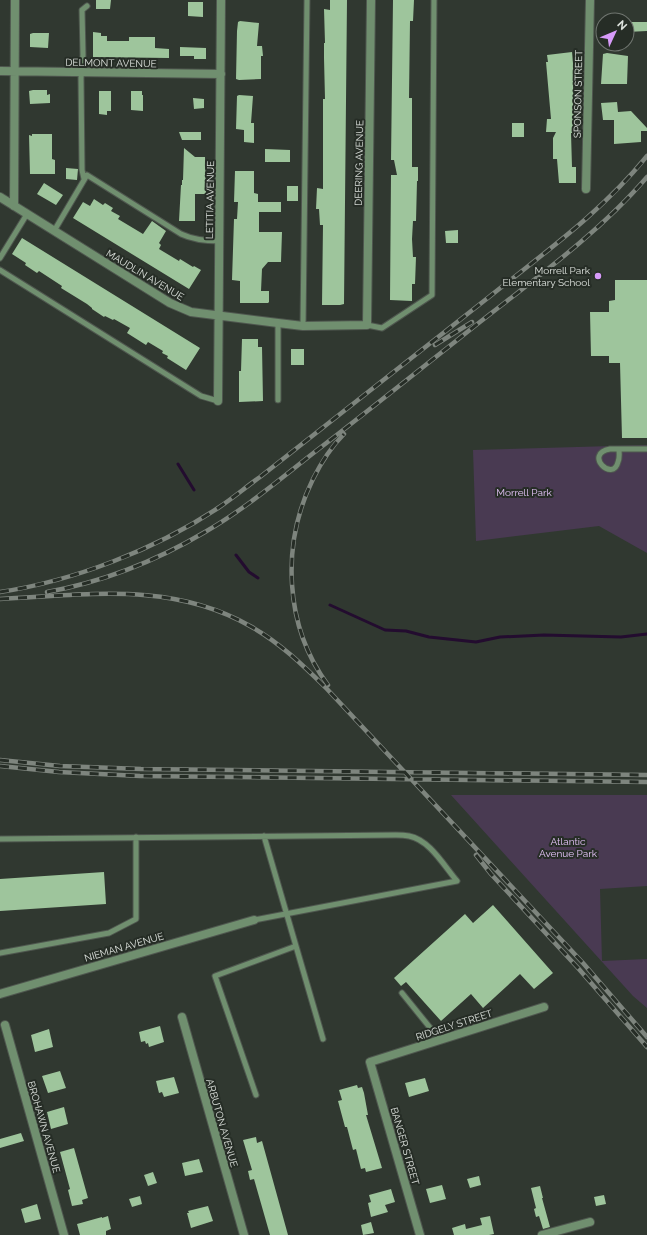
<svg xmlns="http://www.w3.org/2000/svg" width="647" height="1235" viewBox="0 0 647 1235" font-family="Raleway,sans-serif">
<rect width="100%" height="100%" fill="#303830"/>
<!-- green -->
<path fill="#493a52" d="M647 445V553L599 526 476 541 473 450Z
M451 795H647V886L600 889 602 961 647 959V1008L633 996Z"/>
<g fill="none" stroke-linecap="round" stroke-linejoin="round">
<!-- stream -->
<path stroke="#230c2f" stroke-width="3" d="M178 464 194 490
M236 555 249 572 258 578
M330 605 385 630 406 631 429 637 476 642 500 637 544 635 621 637 647 634"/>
</g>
<!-- building -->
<path fill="#9ec59c" d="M96 0H111L110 9H96Z
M330 0H347L344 304 340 305H322L323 225H320L319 209H316L317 188 323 189V99H325L324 58V43H325L324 9 330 10Z
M393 0H414L413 21H410L409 98H412V167H418V181H417L416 221H413L412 239 413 257H416L415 284H412V301L390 300 391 175H397L394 160H391Z
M188 2H203V17L188 16Z
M240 21 259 23 257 46H262L263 56H261V79L239 80 236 79 237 31 238 22Z
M627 22H647V31L627 32Z
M93 32 101 33V36H107V41H129V37H155V48L169 49V58L93 57Z
M33 33H49L48 48 30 47V34Z
M180 47 206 48V59H194V56H180Z
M572 52 575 86H573L574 113 573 133H571L572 167H576V183H559L557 159H553V138L556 132H546L547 119H551L546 62H548L547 55Z
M607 53 628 56 627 84H601L603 54Z
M33 90H47V95L50 94V103L30 104 29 91Z
M99 91H111V111H107V115L99 114Z
M131 91H142V95H143V111L131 110Z
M239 95 253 96 251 123H254V143L244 142V130L236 129 237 96Z
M193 98 204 99V108L194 109Z
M617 102 618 112 631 111 647 128V131H641V142L614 144V120H603L601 103Z
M512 123H524V137H512Z
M179 132H201V140H182Z
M32 134H52V159L55 160V174H30L29 135 32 136Z
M184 148 195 157H205L206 194H195V221H179L181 185H182V180H183Z
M265 149 290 150V162H265Z
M66 168 78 169 77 180 66 179Z
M235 171H254V193L258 194V202H281V212H259V232H282L281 262H268L262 269 261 291H269V302L268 303H240V281L232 280 234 219H237L238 202H234Z
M44 183 63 195 56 205 37 194Z
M287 186H298V201H287Z
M94 199 103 205 105 203 113 208 111 211 120 216 118 219 143 234 152 221 166 231 159 243 161 245 159 249 179 261 180 259 193 267 194 266 201 270 189 289 73 218 83 202 90 206Z
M458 230V243H446L445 231Z
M22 238 200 348 186 370 167 358 168 356 162 353 163 351 148 342 146 345 127 333 130 328 114 319 113 320 105 316 104 317 92 309V308L87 304 61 288 62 286 39 271 37 273 25 265 26 263 12 254Z
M615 280H647V438H622L620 363H609V356H591L590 312H609V301L615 300Z
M242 339H258V347H262L263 401 239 402V371H241Z
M291 349H304V365H291Z
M104 872 106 904 0 911V879Z
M493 905 553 973 534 989 520 974 483 1008 471 994 441 1021 406 982 401 986 394 978 465 914 473 923Z
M160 1026 164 1042 149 1047 148 1043 146 1044 145 1041 141 1042 139 1032Z
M49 1029 53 1047 35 1052 31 1035Z
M60 1071 66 1088 48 1093 42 1076Z
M174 1077 179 1093 164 1097 162 1092 159 1093 156 1081Z
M425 1078 429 1091 409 1097 405 1083Z
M357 1085 358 1088 362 1087 364 1093 368 1115H366L382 1168 366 1172 365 1168 361 1169 356 1149 353 1150 347 1127H345L338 1101 342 1100 339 1090Z
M64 1107 68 1124 51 1129 47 1112Z
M21 1133 24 1141 0 1148V1139Z
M256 1137 257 1143 262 1141 288 1235H270L254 1179 250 1180 248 1171 252 1170 243 1140Z
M74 1148 88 1198 82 1200 83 1204 72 1206 68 1190 70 1189 60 1152Z
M199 1159 203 1172 185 1176 182 1163Z
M153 1172 157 1183 148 1186 144 1175Z
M479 1176 481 1185 470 1188 467 1179Z
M442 1185 446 1199 430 1203 426 1189Z
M540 1186 543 1198H542L550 1227 543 1229 539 1216 536 1217 534 1209 536 1208 531 1188Z
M391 1189 395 1202 385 1205 388 1212 371 1217 368 1203 371 1202 369 1195Z
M604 1195 606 1204 596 1206 594 1197Z
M140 1196 142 1204 132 1207 129 1199Z
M37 1204 41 1219 25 1223 21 1209Z
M208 1206 213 1221 191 1228 187 1213H189L188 1211Z
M108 1216 111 1229 106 1231V1235H80L77 1224 102 1217V1218Z
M490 1216 494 1234 489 1235H454L452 1228 465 1224 466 1229 482 1225 480 1218Z
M371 1222 374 1233 363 1235 361 1225Z"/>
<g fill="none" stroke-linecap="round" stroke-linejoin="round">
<!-- lane casing -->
<g stroke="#4f574f" stroke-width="7">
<path id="lane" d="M84 179 82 170 81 78 83 55 82 10 87 6
M54 231 87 175 181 234C194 240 205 241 219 241
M0 258 27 214
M0 270 201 396 218 401
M278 323V400
M367 325 382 328 432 295 434 0
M303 326 307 0
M619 449C619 453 620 458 618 462 613 483 583 454 610 449H647
M264 836 323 1039
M0 839 396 835C400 835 404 835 409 836 430 840 444 866 457 881L254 920
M0 953 109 933 136 919V837
M402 993 440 1040
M256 1095 215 976 296 946"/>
</g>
<!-- street casing -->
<g stroke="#4f574f" stroke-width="10">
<path id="street" d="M0 71 221 74
M586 189 590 0
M0 197 170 303 191 312 278 323 303 326 367 325 371 0
M14 206 15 0
M218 401 221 0
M0 994 254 920
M182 1017 244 1235
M5 1025 64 1235
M420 1235 370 1062 544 1007
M542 1235 590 1222"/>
</g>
<!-- lane -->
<use href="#lane" stroke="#708f6f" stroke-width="5"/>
<!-- street -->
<use href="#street" stroke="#708f6f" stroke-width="8"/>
<!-- rail casing -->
<g stroke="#7e857e" stroke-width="4.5">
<path id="rail" d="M435 345 472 322
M0 592C74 581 156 549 218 508 233 498 246 487 260 477 336 417 413 357 489 297 544 253 603 211 647 156
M47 592C103 582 156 561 205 532 245 509 280 479 316 451 363 415 409 378 456 341 519 290 594 239 647 177
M0 599C86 595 171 581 250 626 279 642 303 665 327 689L583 963 647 1037
M328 685C284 626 281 544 313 479 321 463 331 447 344 434
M0 760 60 766 141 769 647 775
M0 766 59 772 140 776 647 782
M476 855 491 874 578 968 647 1047"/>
</g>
<!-- rail -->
<use href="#rail" stroke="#262d26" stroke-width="3" stroke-dasharray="9" stroke-linecap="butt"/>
</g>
<!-- markers -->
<circle fill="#d79bf9" stroke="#262d26" stroke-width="1.5" cx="598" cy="276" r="4"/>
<g text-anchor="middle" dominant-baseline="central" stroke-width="4" stroke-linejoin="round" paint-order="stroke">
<!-- street labels -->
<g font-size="10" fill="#dee3de" stroke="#262d26">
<text transform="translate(111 63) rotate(1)">DELMONT AVENUE</text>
<text transform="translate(578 94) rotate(-89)">SPONSON STREET</text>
<text transform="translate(359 163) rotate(-89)">DEERING AVENUE</text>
<text transform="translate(210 200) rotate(-89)">LETITIA AVENUE</text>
<text transform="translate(145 275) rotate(31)">MAUDLIN AVENUE</text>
<text transform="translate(124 947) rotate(-16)">NIEMAN AVENUE</text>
<text transform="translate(454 1025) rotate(-18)">RIDGELY STREET</text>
<text transform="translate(222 1123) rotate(74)">ARBUTON AVENUE</text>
<text transform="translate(44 1127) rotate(74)">BROHAWN AVENUE</text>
<text transform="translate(405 1146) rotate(74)">BANGER STREET</text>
</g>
<!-- poi labels -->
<g font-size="10" fill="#dee3de" stroke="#262d26" text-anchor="end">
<text x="590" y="270">Morrell Park<tspan x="590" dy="12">Elementary School</tspan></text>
</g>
<!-- park labels -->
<g font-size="10" fill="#e4c3f8" stroke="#262d26">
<text x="524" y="492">Morrell Park</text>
<text x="568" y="841">Atlantic<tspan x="568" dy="12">Avenue Park</tspan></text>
</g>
</g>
<!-- north arrow -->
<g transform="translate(615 32) rotate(46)"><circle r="19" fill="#262d26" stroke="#707670"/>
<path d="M0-3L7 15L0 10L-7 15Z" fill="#d79bf9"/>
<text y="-6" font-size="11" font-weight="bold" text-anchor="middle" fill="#dee3de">N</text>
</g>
</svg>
